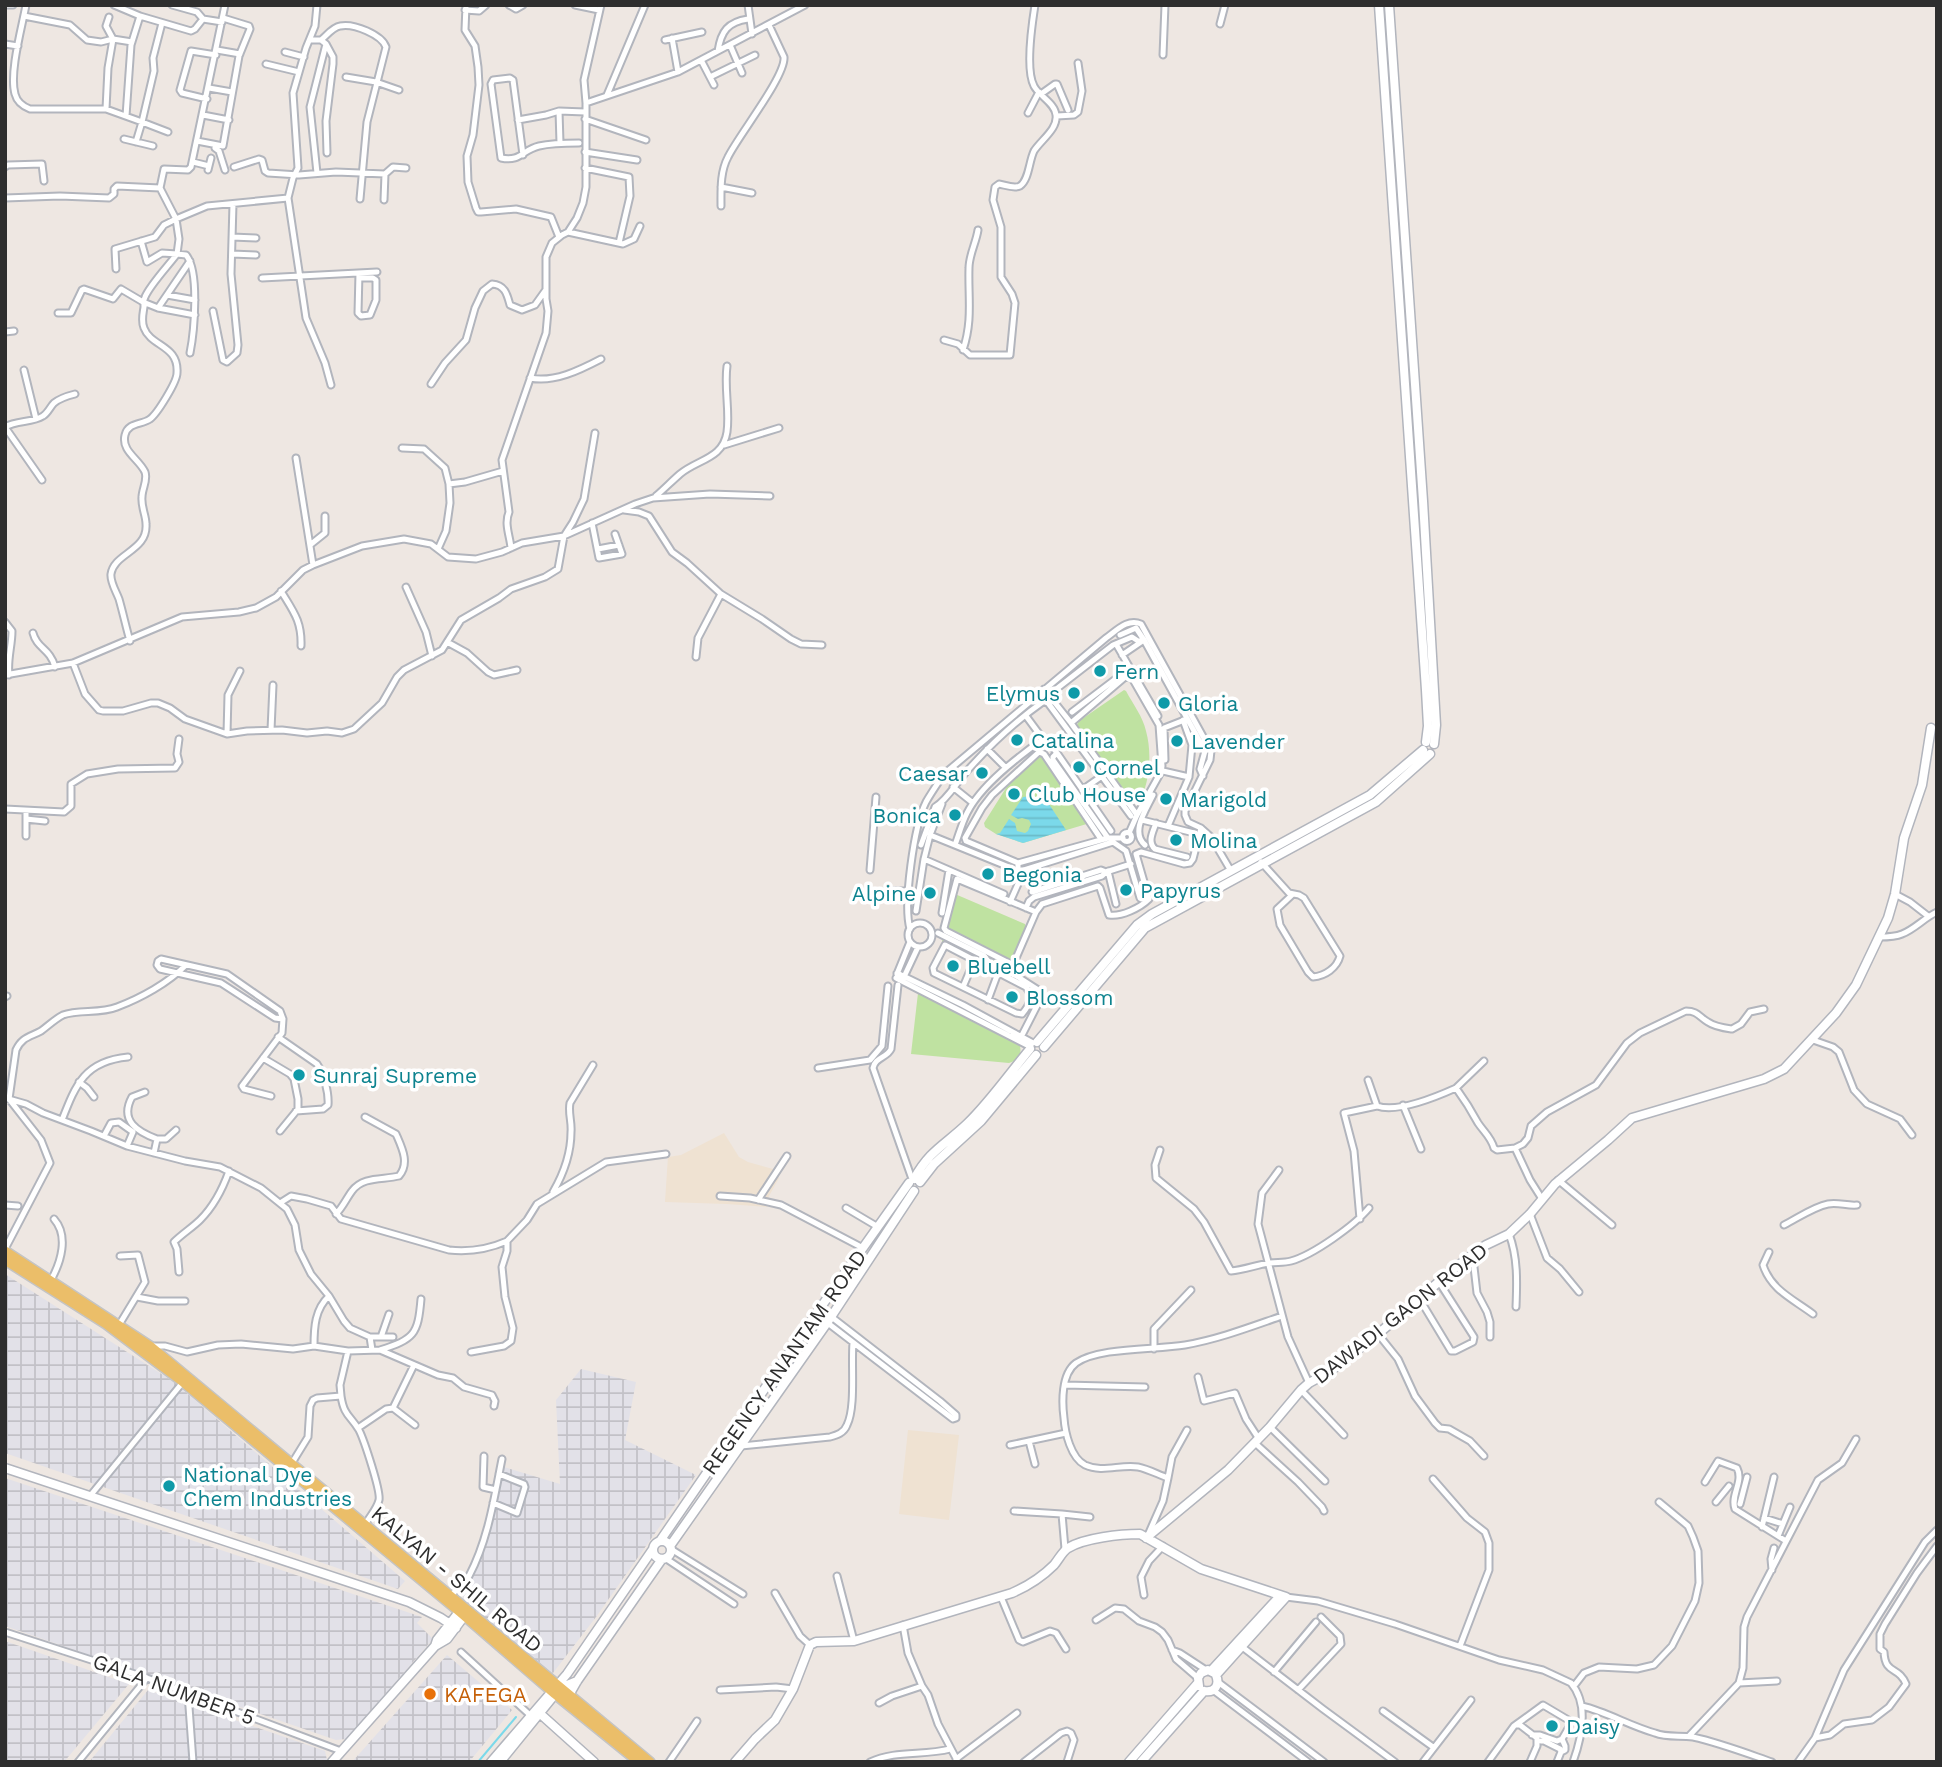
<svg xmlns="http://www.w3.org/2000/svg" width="1942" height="1767" viewBox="0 0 1942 1767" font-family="'Work Sans',sans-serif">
<defs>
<pattern id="industrial-grid" width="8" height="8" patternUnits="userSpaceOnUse" patternTransform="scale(1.75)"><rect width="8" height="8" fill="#e2e1e8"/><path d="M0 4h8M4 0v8" fill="none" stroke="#c2c1c7"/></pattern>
<pattern id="water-rules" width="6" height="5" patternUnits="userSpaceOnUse" patternTransform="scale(1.75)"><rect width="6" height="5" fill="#7bd9ea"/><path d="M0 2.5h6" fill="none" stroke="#6bbbc9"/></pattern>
</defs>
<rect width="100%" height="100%" fill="#eee7e2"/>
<!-- industrial -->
<path fill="url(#industrial-grid)" d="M5 1274 174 1382 405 1581 398 1589 5 1453Z
M581 1369 636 1382 625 1440 696 1475 596 1617 553 1673 461 1601 480 1561 504 1467 560 1484 556 1400Z
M5 1478 422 1617 417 1623 433 1639 346 1739 336 1740 5 1626Z
M5 1641 129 1684 64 1762H5Z
M447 1655 512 1710 469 1762H352Z
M148 1690 325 1751 327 1760 326 1762H89Z"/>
<!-- education -->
<path fill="#efe2d2" d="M724 1133 739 1157 748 1162 773 1169 779 1178 769 1196 767 1207 727 1204 665 1202 668 1157 681 1155Z
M908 1430 959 1435 949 1520 899 1514Z"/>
<!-- park -->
<path fill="#bfe2a1" d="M1124 690 1126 691C1133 704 1143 717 1146 731 1152 753 1150 780 1140 801L1135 803 1130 801 1078 729 1077 725 1079 721Z
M1039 755 1043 756 1090 823 1023 843 996 834 985 827 984 823 1011 780Z
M948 891 1025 924 1026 927 1007 970 1003 971 946 945 942 942Z
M918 993 1017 1043 1020 1046C1022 1056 1018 1060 1009 1063L911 1054Z"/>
<!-- water -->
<path fill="url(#water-rules)" d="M1032 796 1047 801 1066 830 1023 843 996 834 1000 833 1009 819 1015 823 1017 831 1025 833 1028 831 1031 824 1029 820 1022 818 1018 819 1011 815 1023 797Z"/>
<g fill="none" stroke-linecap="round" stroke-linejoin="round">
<!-- stream -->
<path stroke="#7bd9ea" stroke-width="2" d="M478 1762 516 1717"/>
<!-- street casing -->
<g stroke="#b2b5bd" stroke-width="9">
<path id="street" d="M5 5H13
M26 5C22 27 9 73 15 94 17 102 22 106 30 109H106L108 68 113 39 106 26 109 17
M114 5 140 16 191 31 195 29 203 19 222 22
M172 5 197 12 203 19
M317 5 315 26 306 48 293 93 298 168 293 178 288 198 306 318 325 363 331 385
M466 5 465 30 475 46 478 67 479 85 473 135 467 156 468 182 476 208 478 212H481L516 209 551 217 559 237
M509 5 516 9 523 5
M575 5 599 10
M748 5 752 34
M465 10 479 11 486 5
M24 16 70 25 87 40 101 42 113 39 132 42
M1220 24 1225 5
M672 38 678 72
M311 40H321C327 35 333 27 340 26 354 23 382 35 386 47L367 122 360 199
M665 40 702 32
M5 44 18 46
M326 44 333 57V64L326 121 327 153
M730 45 742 73
M217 50 240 54
M718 51C721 31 728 22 748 19
M285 52 304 57
M1163 55 1165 5
M701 60 714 85
M266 64 299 72
M346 77 376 82 399 90
M710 77 755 55
M209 88 232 92
M1041 94 1055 84H1057L1068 110
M607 95 645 5
M207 99 182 93 180 90 191 51 216 55
M586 103 678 72 805 5
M106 109 142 122 154 71 153 58 162 23
M559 111 560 143
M1028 113 1039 92
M203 115 229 120
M126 116 131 45 140 16
M1057 116 1074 115 1078 112 1082 91 1078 63
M585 119 646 140
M518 120 546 115 559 111 585 112
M124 139 153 146
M197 141 223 146 239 56 250 29 249 26 223 18
M136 142 142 122 168 132
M215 148 219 151 225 170
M585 152 637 160
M523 155 513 80 510 78 493 80 491 84 501 158C521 162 522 150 539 146 552 143 566 143 579 143
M193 162 209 166
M5 167 8 165 42 164 44 181
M234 167 259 159 262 160 265 171 268 173 299 175 336 172 385 174 393 167 406 168
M585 168 629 177 630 196 619 243
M208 170 211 158
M317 173 310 107 326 44 321 40
M721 187 752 193
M5 198 60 196 109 198 114 194V189L117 186 160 188
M384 200 385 174
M721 206C721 190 720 172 728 157 738 136 786 76 784 57L769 25
M568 232 623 244 634 239 640 226
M232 237 256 238
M232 254 256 255
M116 269 115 249 155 237 164 225 176 219 160 188 164 169 188 170 191 167 225 5
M262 278 377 272
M359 278H373L376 280V300L370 315 361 316 358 313 359 273
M167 295 195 300
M158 308 190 261
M213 311 223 360 227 362 237 353 238 345 231 274 233 204
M58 313H71L82 290 84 289 113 299 121 289 143 302 158 308 195 315
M5 332 14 331
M944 340 958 344 970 355H1010L1015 303 1012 294 1001 277V227L993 200 995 187 999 184C1005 185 1014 189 1020 186 1029 180 1029 161 1034 151 1041 140 1058 129 1056 115 1055 103 1039 96 1034 86 1025 69 1032 24 1035 5
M963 350C973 320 968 297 969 268 969 255 976 243 978 230
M190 353C194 333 200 271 186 255L177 254 179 239 176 219 207 206 288 198
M24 370 36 419
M530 378C554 383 580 370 601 359
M431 384 445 363 466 340 475 308 483 291 492 284C505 285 507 294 510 305L522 310 535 305 545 291
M5 427C17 420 32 423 43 416 48 413 50 407 54 403 60 398 67 396 75 394
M5 427 42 480
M724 445 779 428
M402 448 424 449 445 468 449 484 450 503 446 531 438 549
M296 458 313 565
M449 484 465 482 503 471
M656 496C664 489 672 481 680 474 698 459 723 459 727 432 730 411 724 388 727 366
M624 510 639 512 649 516 672 552 687 563 721 594 762 619 791 639 801 644 822 645
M592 523 599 558 622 554 615 534
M310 545 325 533V516
M511 548C510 536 504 524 509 512L502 460 546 333 548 311 546 299V257L552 243 562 235 568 232 577 218 583 203 586 187V103L584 80 601 5
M598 549 619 545
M406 587 426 632 432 656
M281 591C293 611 302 621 301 646
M5 622 12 631C12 646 7 660 9 675
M33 633C37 649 50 648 55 667
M1120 635 1136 628 1144 640 1122 655
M130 641C126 627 123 613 119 599 116 591 110 582 111 574 114 553 148 551 146 524 146 515 141 507 142 497 142 489 148 480 145 472 139 459 121 451 125 435 128 422 142 425 150 419 157 414 177 382 177 373 179 345 151 347 144 328 141 321 143 314 144 307 144 302 143 301 145 297 150 285 168 266 177 254L162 253 147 262 141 241
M447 642 467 653 488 672 494 675 517 670
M1116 644 1158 716
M696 657 698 638 721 594
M73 663 85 694 99 710 103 711H123L151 703H158L170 708 185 719 227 734 247 731 282 730 307 733 327 731 342 733 354 729 382 703 397 677 404 670 442 650 461 620 499 598 511 589 545 577 558 569 564 536 573 522 584 499 595 433
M5 675 73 663 182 617 239 612 256 608 276 597 303 570 313 565 362 546 404 539 431 544 448 557 476 559 502 552 522 543 564 536 635 504 653 498 710 494 770 496
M1044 689 1071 723 1137 815 1129 833
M1055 690 1113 645 1132 637 1138 641 1144 640 1205 751 1200 769 1203 776
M1072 712 1130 668
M1026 716 1043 739
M1071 723 1125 677 1132 678 1159 725 1162 766 1161 772 1137 815
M271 730 273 685
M227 734 228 695 240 671
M987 749 1005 767
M1057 753 1053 757V760L1108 838
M1165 760 1164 728 1187 719
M1163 771 1189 777
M953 787 973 803
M1082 790 1102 776
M5 809 64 812 71 806V784L87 774 118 769 175 768 179 762 177 754 179 739
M26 811V836
M26 819 45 821
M1142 820 1194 833
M1156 823C1153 832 1147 842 1155 849L1187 857
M1168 826 1189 777 1192 745 1183 720
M1201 828 1211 837 1231 871
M1122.5 837a4.5 4.5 0 1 1 9 0a4.5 4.5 0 1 1-9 0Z
M930 835 942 804
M921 845 935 807C948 799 956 783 967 771 989 746 1017 720 1044 701L1048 703 1131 816
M955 845C959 834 962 823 967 813 981 785 1018 757 1043 739L1046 740 1057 753 1111 831
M1145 845C1130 832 1146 810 1153 795
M924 859 1004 894
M1261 862 1289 893 1299 895 1304 898 1340 956C1337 968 1325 976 1313 977L1308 972 1280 925 1277 909 1292 895
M1018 863 966 841 965 838 982 808 992 795 1039 752 1044 754 1101 839
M870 870 876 797
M1024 870 1113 842 1126 851 1140 898
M1108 871 1116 904
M893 891H909
M1032 892 1101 870 1106 872
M1895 894 1910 902 1928 916
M1010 902 1018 884V863L1108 838H1123
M1026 908 1029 901 1034 897 1102 876 1106 872 1131 864
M916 911 924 859 930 835 1009 867
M942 913 949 870
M908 935a12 12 0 1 1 24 0a12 12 0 1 1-24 0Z
M910 929C903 904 914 826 926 802 931 793 938 783 944 774L1106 638C1117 630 1128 618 1141 624L1211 751 1210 760 1185 811V815L1188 822 1201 828 1193 859 1190 863 1184 864 1141 852 1136 854 1149 899C1140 908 1121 917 1109 915L1100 888 1098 886 1042 904 1036 912 1013 965
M938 933 984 956 989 962V968
M1879 937C1886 937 1895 937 1902 934 1915 929 1924 918 1937 912
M945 945 1026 987C1034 997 1029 1006 1022 1014L1016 1013 934 973 933 968Z
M161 959 227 974 280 1011 283 1019 275 1018 221 983 160 969 157 965 158 961Z
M897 973 963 1005 1033 1043
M897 974 910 942
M896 978 1031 1047
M903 979 918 947
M898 985 891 1049C887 1058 875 1057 873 1068L912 1179
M963 987 974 961
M5 997 7 996
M988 1000 998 973
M278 1037 317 1064C324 1074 329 1093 328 1105L323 1109 296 1111
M1813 1040 1833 1047 1839 1052 1854 1090 1867 1104 1900 1119 1912 1135
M1019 1041 1042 996 1040 991 1015 975 1013 973V965L946 931 944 928 957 879 1036 912
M263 1058 290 1074 294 1079 298 1099V1109L280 1131
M818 1068 870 1060 882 1046 888 986
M1368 1080 1377 1106C1397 1113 1436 1097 1456 1088 1464 1099 1471 1110 1478 1123 1484 1132 1491 1137 1494 1148L1497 1150 1515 1148 1530 1180 1542 1199
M79 1082 87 1088 94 1097
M1456 1088 1484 1061
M145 1092 132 1097C119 1121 138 1132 157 1139L154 1153
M271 1096 244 1089 242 1086 282 1033 283 1019
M5 1098 26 1104 43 1113 91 1131 127 1146 185 1161 220 1167 261 1188 287 1209 295 1225 299 1250 311 1274 329 1296 344 1321 350 1328 370 1337 372 1350
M1403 1105 1421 1149
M62 1120C76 1084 85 1061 128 1057
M104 1136 111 1123 119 1122 133 1132 127 1146
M157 1139H166L176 1130
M1515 1148 1523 1144 1528 1138 1531 1126 1547 1112 1596 1085 1627 1043 1640 1033 1686 1011C1698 1011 1699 1017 1708 1022 1715 1027 1724 1028 1732 1029L1741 1024 1750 1012 1764 1009
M1160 1150 1155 1165 1156 1178 1194 1209 1204 1222 1231 1271C1244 1270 1256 1265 1269 1263 1277 1262 1284 1263 1291 1261 1313 1255 1355 1225 1369 1208
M1279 1170 1262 1193 1258 1224 1288 1337 1309 1383
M1558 1180 1612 1225
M553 1192C564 1173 571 1154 571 1132 572 1122 568 1113 570 1103L593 1065
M720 1196 750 1198 781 1205 863 1248
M758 1200 787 1156
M280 1203 291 1196 307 1199 331 1206 341 1219 449 1250C469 1252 489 1249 507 1241
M5 1205 18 1206
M846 1208 878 1227
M336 1214C343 1207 346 1199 352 1191 363 1176 383 1180 399 1176 410 1163 402 1148 396 1134L365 1117
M1530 1214 1547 1258 1560 1269 1579 1292
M1360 1219 1354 1151 1344 1113 1377 1106
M1784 1225C1798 1218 1813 1207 1828 1204 1838 1202 1847 1206 1857 1205
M1509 1234C1518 1257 1517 1283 1516 1307
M5 1249 50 1163 41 1140 9 1099 16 1050C22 1037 30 1037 41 1031 48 1026 55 1019 63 1015 78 1009 100 1014 117 1007 141 998 168 983 186 965
M1769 1252 1763 1265C1771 1290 1793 1299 1813 1314
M1469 1258 1474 1267 1477 1293 1487 1312 1490 1322V1337
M179 1272 177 1249 174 1242C182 1234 193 1227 200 1220 213 1207 223 1188 229 1171
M51 1280C61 1262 69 1236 54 1219
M137 1297 158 1301H185
M1419 1298 1451 1351H1455L1473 1342 1474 1337 1439 1282
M816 1314 953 1419 956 1418V1415L940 1401 820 1308
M119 1325 145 1282 138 1255 120 1256
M1378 1334 1398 1359 1415 1396 1435 1423 1440 1428 1449 1429 1470 1441 1484 1456
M370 1337H393
M381 1337 389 1314
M153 1346H165L187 1352 218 1345 241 1344 293 1349 314 1346 348 1351 380 1350 438 1375 453 1378 464 1387 492 1395 495 1401 494 1406
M314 1346C314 1327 315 1309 329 1296
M1154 1349V1329L1191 1290
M380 1350C414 1339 418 1335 421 1299
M471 1352 504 1346 511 1341 513 1328 505 1297 502 1267 507 1251V1241L527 1220 537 1204 606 1162 666 1154
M1198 1377 1204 1401 1235 1393 1246 1419 1259 1439
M1065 1385 1145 1387
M1301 1390 1344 1435
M341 1396 340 1385 348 1351
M393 1408 414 1365
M1270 1427 1325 1481
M358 1428 386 1409 393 1408 415 1425
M1029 1441 1035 1464
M1255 1443 1298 1482 1322 1507 1324 1511
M1010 1445 1066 1433
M741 1446 830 1437C837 1435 844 1433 847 1425 856 1407 851 1365 853 1343
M484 1456 483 1487 496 1490
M292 1463 308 1437 310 1406 313 1400 317 1398 341 1396C344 1416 350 1415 359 1430 364 1440 381 1491 379 1500 377 1509 369 1517 365 1525
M1168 1478 1172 1457 1187 1430
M1433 1479 1467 1518 1485 1532 1489 1543V1570L1460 1646
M1705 1482 1718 1461 1737 1468C1744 1482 1730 1495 1735 1509L1786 1541
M90 1496 183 1382
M1716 1502 1729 1486
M493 1503 517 1513 525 1487 524 1484 499 1474
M1740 1504 1747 1477
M1014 1511 1062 1514 1065 1549
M1062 1514 1090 1517
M1764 1518 1783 1524
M1762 1527 1774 1477
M1148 1535 1163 1501 1168 1478C1159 1475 1148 1469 1138 1467 1121 1464 1102 1473 1085 1465 1071 1458 1065 1433 1064 1418 1062 1403 1061 1374 1076 1363 1099 1347 1155 1350 1185 1345 1219 1339 1250 1327 1282 1316
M1778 1536 1790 1507
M671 1549 743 1594
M665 1558 734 1604
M1772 1570 1771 1559 1774 1548
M837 1576 854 1641
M775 1593 800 1636 810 1645
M1144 1595 1141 1577 1149 1561 1163 1546
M451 1596C456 1589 465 1583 469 1576 488 1540 494 1499 502 1459
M1001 1597 1019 1640 1023 1642 1050 1631 1056 1633 1066 1649
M1286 1597 1318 1601 1395 1624 1499 1660 1543 1670 1571 1683C1589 1704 1582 1737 1573 1762
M1096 1620 1115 1608 1124 1609 1139 1621 1155 1627 1162 1632 1168 1640 1176 1659 1198 1678
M903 1625 908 1653 922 1686 928 1695 938 1724 958 1762
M5 1632 147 1678 341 1751
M1241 1646 1323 1709 1395 1762
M1172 1650 1180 1653 1206 1670
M461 1652 531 1716
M1274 1672 1316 1622
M1218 1682 1324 1762
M1739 1683 1777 1681
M1574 1686 1584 1673 1599 1667 1637 1669 1654 1665 1672 1646 1695 1601 1699 1583 1698 1551 1693 1537 1688 1526 1659 1502
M720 1690 776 1687 793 1689
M1213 1690 1308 1762
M1298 1690 1341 1644 1340 1636 1321 1617
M188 1693 193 1762
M879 1703 892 1696 922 1686
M1582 1706C1607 1712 1630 1726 1655 1733 1667 1738 1680 1735 1693 1737 1720 1743 1746 1753 1772 1762
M1383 1711 1433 1747
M1517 1725H1520L1537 1738V1746L1530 1762
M1532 1735H1540L1557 1741 1562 1739
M1689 1736 1739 1683 1743 1668 1744 1627 1747 1617 1818 1480 1842 1463 1856 1439
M1815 1738 1830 1735 1844 1724 1872 1720 1889 1707 1906 1684C1899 1666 1885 1675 1884 1652L1880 1649V1634L1885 1624 1917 1573 1937 1546
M1541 1741H1544L1560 1749 1561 1752
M956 1759 1017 1713
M78 1762 147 1678
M669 1762 697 1721
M870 1762C896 1750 923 1756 950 1749
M1024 1762 1061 1733 1067 1731 1071 1733 1074 1740 1067 1762
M1423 1762 1471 1700
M1488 1762 1514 1726 1543 1705 1570 1721 1569 1727 1562 1739 1565 1746V1750L1561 1752 1557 1762
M1798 1762 1815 1738 1844 1670 1925 1542 1937 1530"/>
</g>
<!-- secondary casing -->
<g stroke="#b2b5bd" stroke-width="11">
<path id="secondary" d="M1379 5 1426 690 1428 726 1426 742
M1389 5 1423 501 1436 725 1434 744
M1037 1042 1137 925 1152 914 1370 795 1423 750
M1044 1047 1145 928 1376 802 1430 754
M914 1179C930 1150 945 1145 967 1124 989 1103 1010 1073 1030 1049
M920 1182 934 1164 981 1121 1036 1055
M5 1468 409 1602 441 1618 456 1628
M1146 1538 1228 1470 1270 1427 1301 1390 1309 1383 1329 1372 1378 1334 1455 1268 1486 1245 1509 1234 1530 1214 1555 1184 1608 1140 1632 1118 1764 1079 1784 1069 1836 1013 1856 985 1888 918 1895 894 1904 838 1922 785 1931 728
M660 1541 816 1314 909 1183
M653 1550a9 9 0 1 1 18 0a9 9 0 1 1-18 0Z
M670 1546 827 1323 914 1191
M435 1646 447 1639 468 1611
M1211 1671 1280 1596
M1199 1686 1198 1678 1201 1673 1208 1670 1214 1673
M1204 1691C1215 1693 1220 1685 1216 1675
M569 1695 577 1681 662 1559
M536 1710 594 1762
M332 1762 435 1646 437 1640 463 1607
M491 1762 567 1674 653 1549
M500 1762 560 1688 577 1681
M735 1762 755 1739 775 1720 793 1689 810 1645 816 1642 854 1641 1012 1593C1028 1586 1042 1577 1054 1565 1059 1559 1062 1552 1068 1548 1084 1538 1121 1534 1140 1534L1201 1569 1286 1597 1216 1675
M1129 1762 1198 1683
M1141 1762 1204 1691"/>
</g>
<!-- primary casing -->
<g stroke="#c4c4c4" stroke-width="12">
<path id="primary" d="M5 1251 150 1346 650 1762
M5 1260 106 1324 183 1382 460 1612 555 1694 639 1762"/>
</g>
<!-- street -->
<use href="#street" stroke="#fff" stroke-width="5"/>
<!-- secondary -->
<use href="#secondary" stroke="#fff" stroke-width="8"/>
<!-- primary -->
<use href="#primary" stroke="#ebbe69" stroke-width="9"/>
</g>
<!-- markers -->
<g fill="#0f9aa8" stroke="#fff" stroke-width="2.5">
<circle cx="1100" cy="671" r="7"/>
<circle cx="1074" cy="693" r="7"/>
<circle cx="1164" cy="703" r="7"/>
<circle cx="1017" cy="740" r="7"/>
<circle cx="1177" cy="741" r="7"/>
<circle cx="1079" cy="767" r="7"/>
<circle cx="982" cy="773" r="7"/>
<circle cx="1014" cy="794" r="7"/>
<circle cx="1166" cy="799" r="7"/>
<circle cx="955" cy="815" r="7"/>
<circle cx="1176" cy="840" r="7"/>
<circle cx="988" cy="874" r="7"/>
<circle cx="1126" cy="890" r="7"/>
<circle cx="930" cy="893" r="7"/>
<circle cx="953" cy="966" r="7"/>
<circle cx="1012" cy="997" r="7"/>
<circle cx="299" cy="1075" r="7"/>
<circle cx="169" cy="1486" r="7"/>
<circle cx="1552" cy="1726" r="7"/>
</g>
<circle fill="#e8710a" stroke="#fff" stroke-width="2.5" cx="430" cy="1694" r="7"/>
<g text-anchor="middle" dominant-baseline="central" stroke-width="7" stroke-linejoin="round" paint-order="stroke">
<!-- culture labels -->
<g font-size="21" fill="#0d838f" stroke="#fff" text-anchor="start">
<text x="1114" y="671">Fern</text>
<text x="1060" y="693" text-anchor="end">Elymus</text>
<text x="1178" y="703">Gloria</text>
<text x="1031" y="740">Catalina</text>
<text x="1191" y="741">Lavender</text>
<text x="1093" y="767">Cornel</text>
<text x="968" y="773" text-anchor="end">Caesar</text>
<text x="1028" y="794">Club House</text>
<text x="1180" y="799">Marigold</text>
<text x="941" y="815" text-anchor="end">Bonica</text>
<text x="1190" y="840">Molina</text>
<text x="1002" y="874">Begonia</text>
<text x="1140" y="890">Papyrus</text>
<text x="916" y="893" text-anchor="end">Alpine</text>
<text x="967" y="966">Bluebell</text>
<text x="1026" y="997">Blossom</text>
<text x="313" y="1075">Sunraj Supreme</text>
<text x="183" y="1474">National Dye<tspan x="183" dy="24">Chem Industries</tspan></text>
<text x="1566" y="1726">Daisy</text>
</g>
<!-- street labels -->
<g font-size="21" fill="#2e2e2e" stroke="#fff">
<text transform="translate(1400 1313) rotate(-38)">DAWADI GAON ROAD</text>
<text transform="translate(784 1362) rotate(-55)">REGENCY ANANTAM ROAD</text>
<text transform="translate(457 1579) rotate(40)">KALYAN - SHIL ROAD</text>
<text transform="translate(174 1689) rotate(20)">GALA NUMBER 5</text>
</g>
<!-- food labels -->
<g font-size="21" fill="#c56008" stroke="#fff" text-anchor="start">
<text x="444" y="1694">KAFEGA</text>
</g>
</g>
<!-- border -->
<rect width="1942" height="1767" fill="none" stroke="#2e2e2e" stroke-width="14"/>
</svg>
